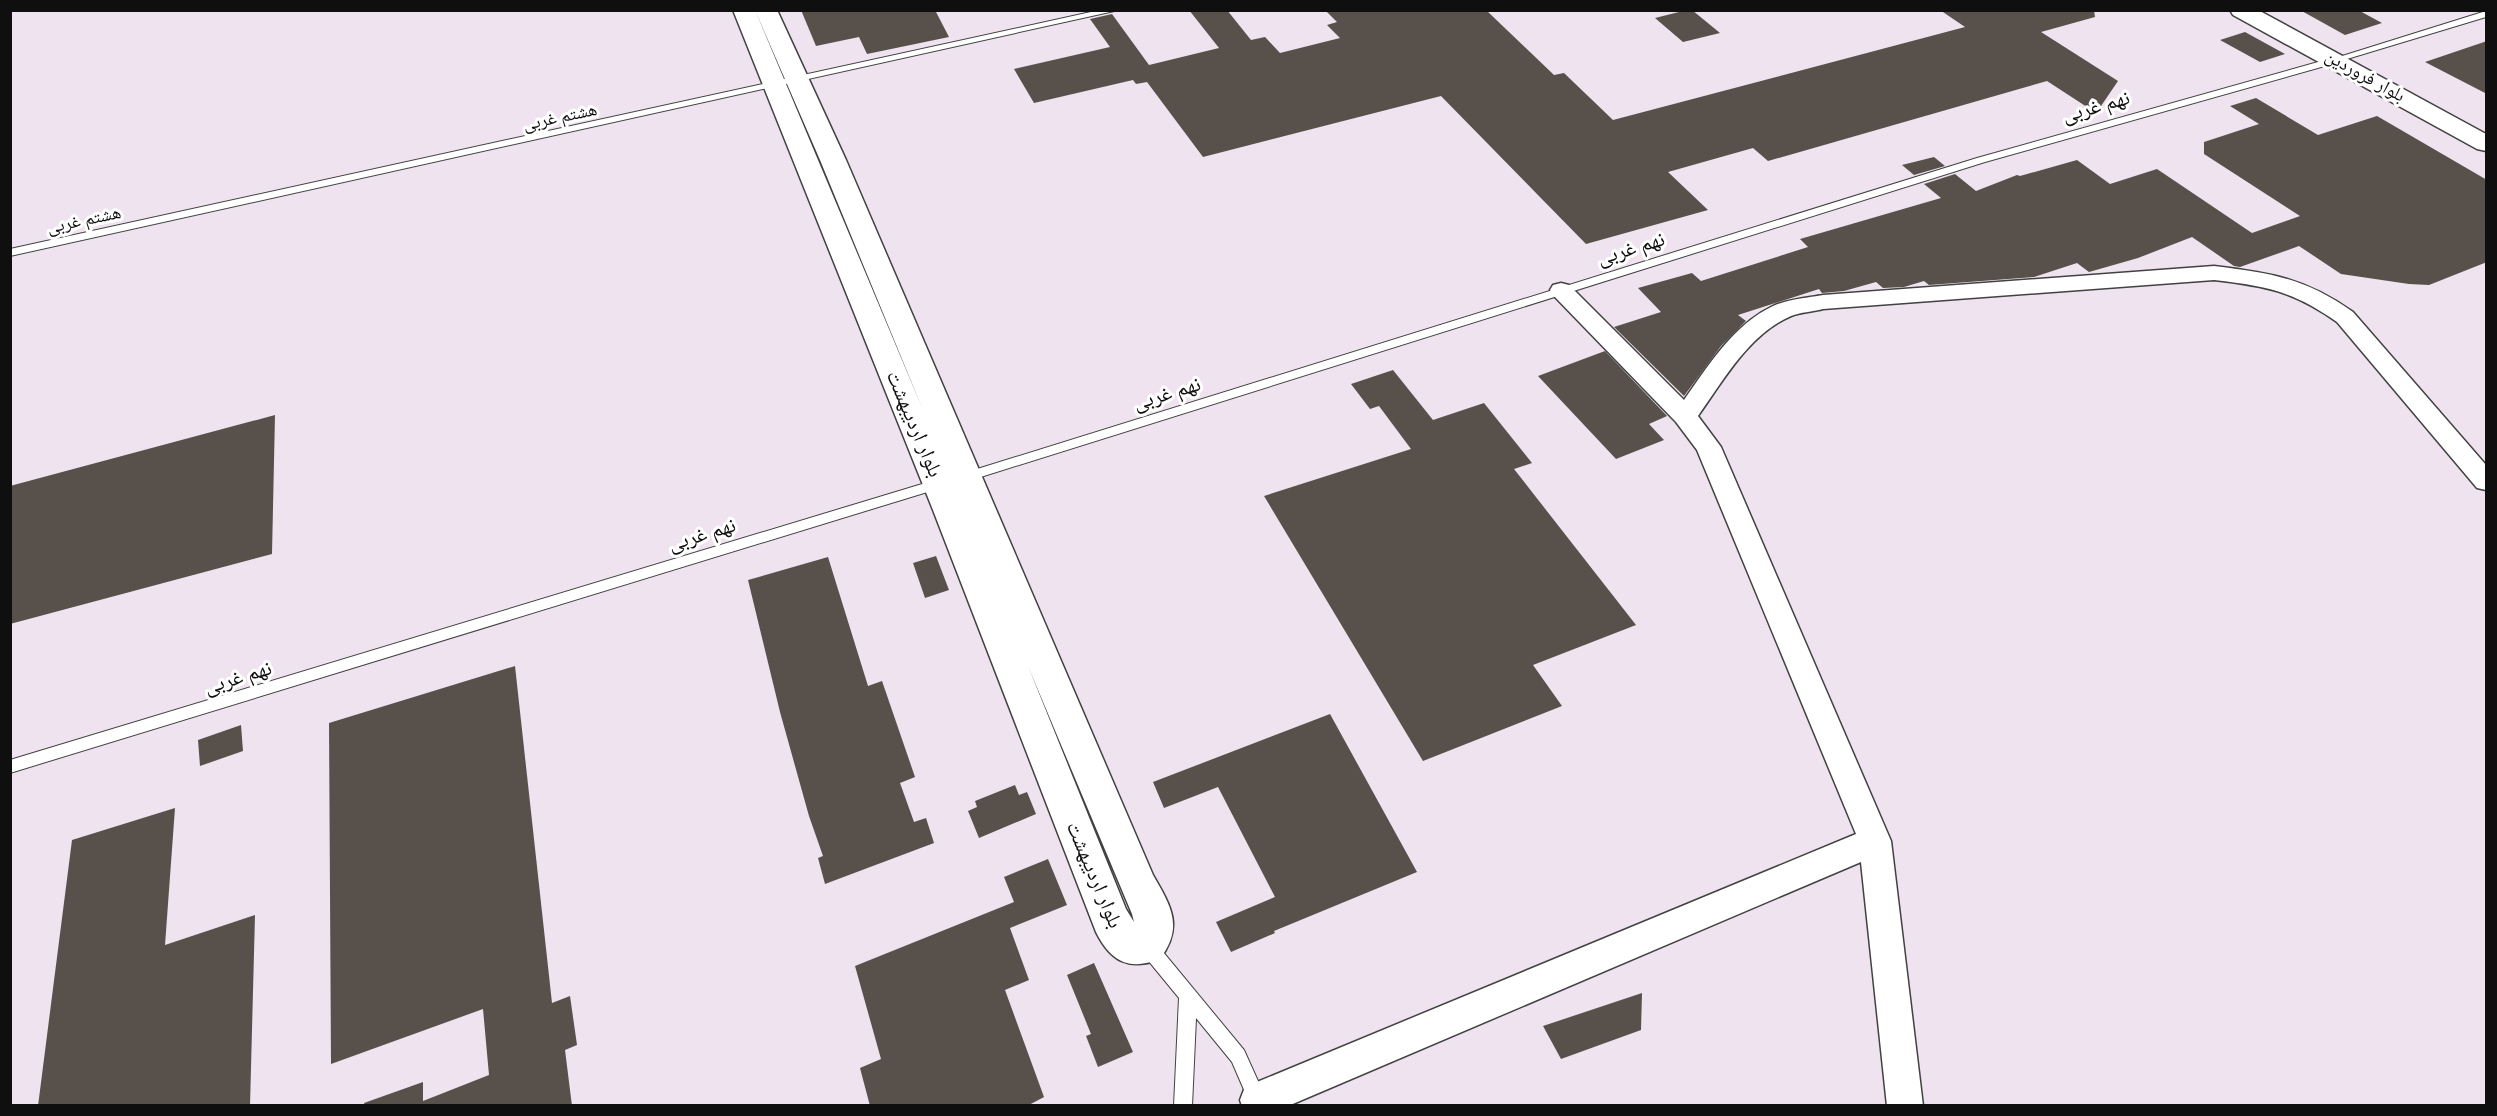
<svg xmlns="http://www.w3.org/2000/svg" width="2497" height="1116" viewBox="0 0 2497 1116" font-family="Spectral,'Noto Naskh Arabic',serif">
<rect width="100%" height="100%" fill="#fffef1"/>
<!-- industrial -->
<path fill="#eee3ee" d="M10 11H2486V1105H11Z"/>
<!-- building -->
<path fill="#58514b" d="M801 10H935L949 37 867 54 859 37 816 46Z
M1189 10H1227L1251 40 1265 37 1280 53 1340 38 1327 25 1337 22 1325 10H1486L1554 75 1564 73 1613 120 1965 27 1940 10H2094L2095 17 2041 32 2118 81 2101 106 2090 109 2047 81 1768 161 1753 148 1668 172 1708 210 1586 244 1441 96 1203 157 1147 82 1136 84 1133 80 1034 103 1014 69 1110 47 1090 19 1112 14 1149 65 1219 48Z
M1687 10H1692L1720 33 1683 42 1655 18Z
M2300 10H2358L2382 23 2345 35Z
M2245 32 2285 54 2260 62 2220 40Z
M2487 41V94L2425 62Z
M2256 98 2318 135 2377 116 2487 180V262L2429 285 2409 284 2341 274 2299 246 2240 267 2234 266 2192 237 2138 258 2089 272 2077 263 2034 277 1929 285 1924 281 1904 287 1883 288 1876 282 1844 291 1822 293 1819 289 1738 315 1746 321 1721 346 1684 396 1614 327 1661 312 1638 288 1692 273 1701 281 1808 247 1800 239 1941 198 1924 184 1955 174 1976 191 2017 175 2020 176 2077 160 2110 184 2157 169 2252 233 2300 216 2204 154V142L2259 124 2230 106Z
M1934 157 1945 166 1914 175 1902 165Z
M1605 351 1667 416 1649 424 1664 440 1616 459 1538 376Z
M1393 370 1433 420 1484 403 1532 463 1514 469 1636 625 1533 665 1562 706 1423 761 1264 496 1411 449 1379 406 1370 409 1351 384Z
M275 415 272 554 10 624V486Z
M936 556 949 590 925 598 913 563Z
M828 557 868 686 882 681 915 777 900 783 914 822 926 818 934 843 825 884 818 858 823 856 809 816 780 712 748 580Z
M515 666 552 1003 570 996 577 1045 565 1050 572 1106H365L364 1103 423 1082V1101L489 1075 483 1009 331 1064 329 723Z
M1330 714 1417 872 1274 931 1275 933 1231 952 1216 922 1275 897 1218 787 1164 808 1153 782Z
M241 725 243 751 200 766 198 740Z
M1015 785 1019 795 1027 792 1036 814 979 838 968 811 977 807 975 801Z
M175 808 165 945 255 915 250 1106H38L72 840Z
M1048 859 1067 905 1010 928 1029 980 1005 990 1044 1097 1027 1106H870L860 1068 881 1059 855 966 1014 902 1004 877Z
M1094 963 1133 1052 1098 1067 1086 1036 1091 1034 1067 975Z
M1642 993 1641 1030 1561 1059 1543 1026Z"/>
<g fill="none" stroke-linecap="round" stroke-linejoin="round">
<!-- service casing -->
<g stroke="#424242" stroke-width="2">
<path id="service" d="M1100 10H1119L10 256V249Z
M2486 11V17L2347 59 2339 57Z
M2336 57 2341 60 2339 62 1985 162 968 481 963 483 957 478 958 475 1977 158Z
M942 478 947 480 948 483 947 486 10 773V760Z
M1148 939 1154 941 1244 1050 1267 1101 1265 1106H1251L1232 1062 1196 1018 1192 1106H1174L1179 998 1142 953 1140 947 1142 941Z"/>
</g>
<!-- minor casing -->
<g stroke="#424242" stroke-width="3">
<path id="minor" d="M2214 266C2271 273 2305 278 2353 312L2486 465V490L2477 488 2337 322C2293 291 2266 286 2214 280L1823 309C1812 312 1801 312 1791 316 1749 334 1723 381 1698 416L1721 447 1891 841 1923 1106H1887L1861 862 1288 1106H1242L1240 1100 1245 1087 1856 834 1697 450 1676 422 1553 295 1550 290 1553 285 1561 283 1569 285 1684 400C1708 366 1734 324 1773 306 1789 299 1806 298 1823 295Z"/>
</g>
<!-- tertiary casing -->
<g stroke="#424242" stroke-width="3">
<path id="tertiary" d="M733 10H755L923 410 820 160 755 10H777L846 160 1153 875C1171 906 1184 927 1160 959 1129 971 1111 962 1096 932L933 510ZM1028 666 1132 914 1134 922 1126 909Z
M2230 10H2258L2486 134V151L2477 149 2233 15Z"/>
</g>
<!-- service -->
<use href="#service" fill="#fff" fill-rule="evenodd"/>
<!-- minor -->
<use href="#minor" fill="#fff" fill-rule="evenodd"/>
<!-- tertiary -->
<use href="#tertiary" fill="#fff" fill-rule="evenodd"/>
</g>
<g text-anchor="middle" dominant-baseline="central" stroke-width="6" stroke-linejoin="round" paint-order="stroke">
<!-- far-street labels -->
<g font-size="18" fill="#0f0f0f" stroke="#fff">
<text transform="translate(2365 76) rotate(29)">بلوار فروردین</text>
<text transform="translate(560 117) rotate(-12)">هشتم غربی</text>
<text transform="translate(84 220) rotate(-12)">هشتم غربی</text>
</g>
<!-- street labels -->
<g font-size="21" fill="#0f0f0f" stroke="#fff">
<text transform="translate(2096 107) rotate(-16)">نهم غربی</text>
<text transform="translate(1631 249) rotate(-17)">نهم غربی</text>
<text transform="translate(1167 394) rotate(-17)">نهم غربی</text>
<text transform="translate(914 424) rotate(67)">بلوار اردیبهشت</text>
<text transform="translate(702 535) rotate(-17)">نهم غربی</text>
<text transform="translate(238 678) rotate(-17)">نهم غربی</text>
<text transform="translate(1094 875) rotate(67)">بلوار اردیبهشت</text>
</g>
</g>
<!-- border -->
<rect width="2497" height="1116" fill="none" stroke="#0f0f0f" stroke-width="24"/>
</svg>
